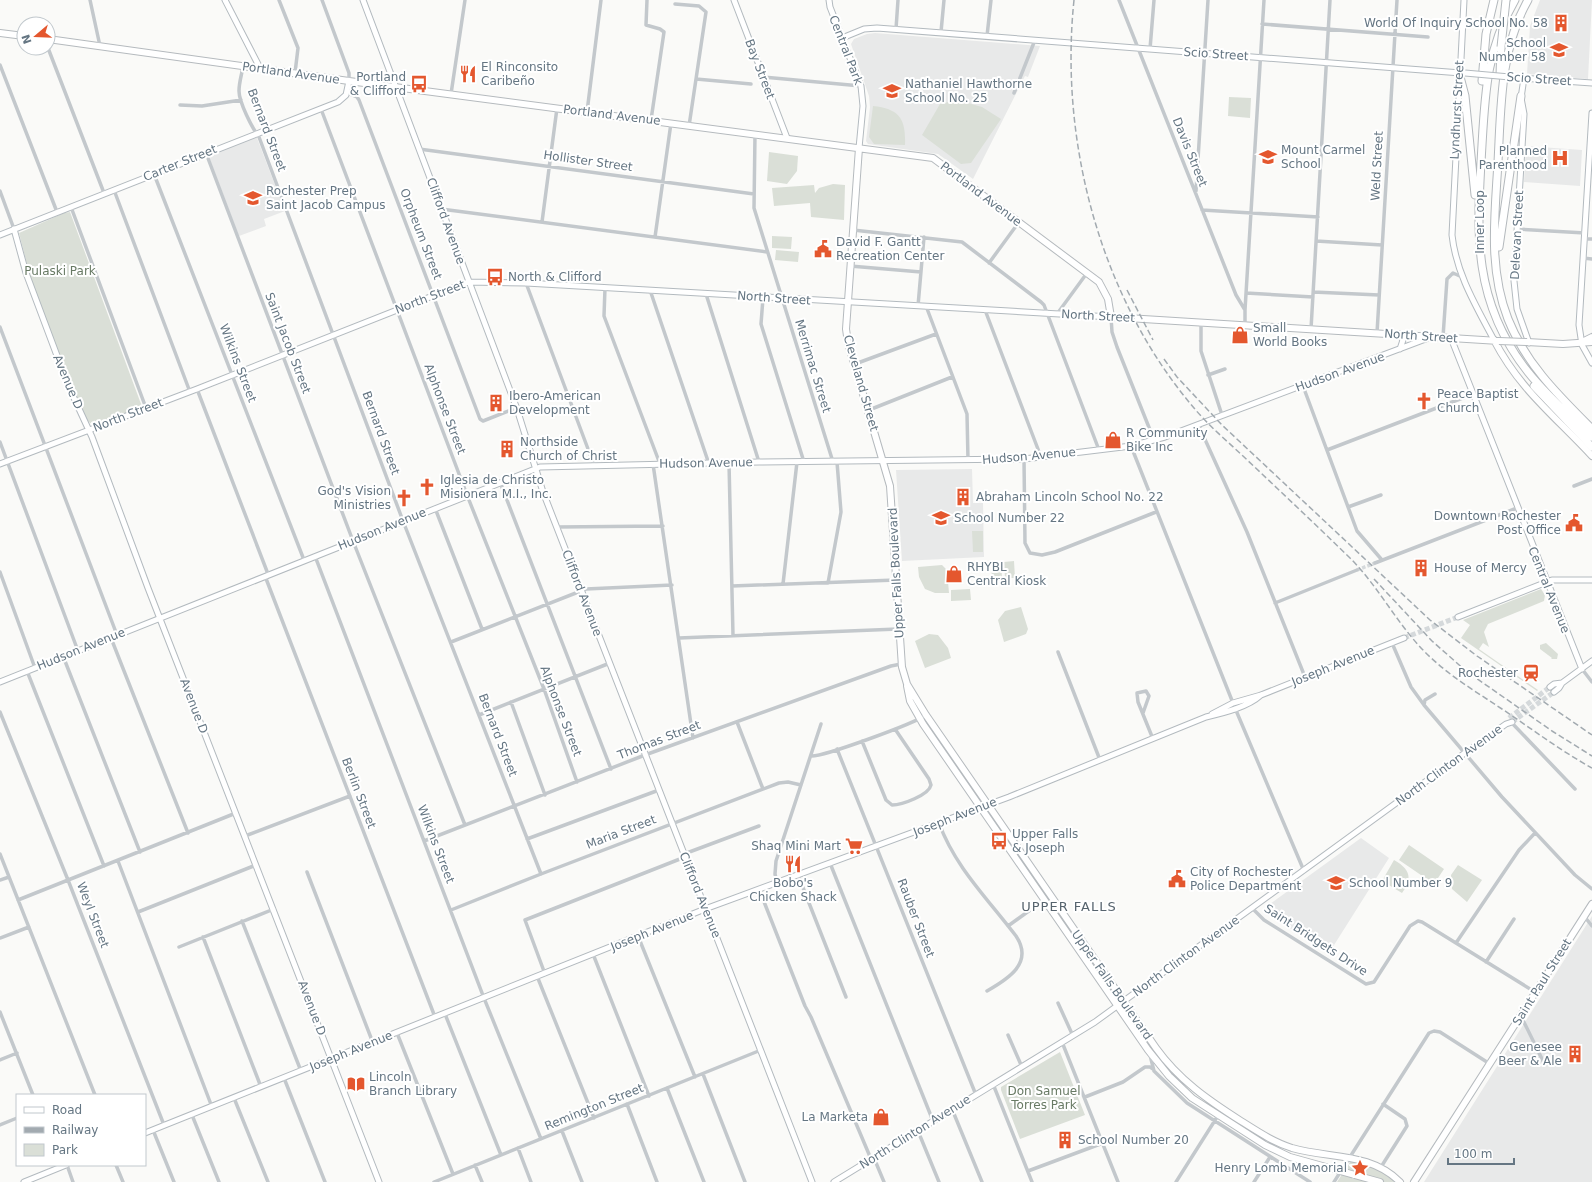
<svg xmlns="http://www.w3.org/2000/svg" width="1592" height="1182" viewBox="0 0 1592 1182" font-family="'DejaVu Sans',sans-serif">
<rect width="100%" height="100%" fill="#fafaf8"/>
<!-- built -->
<path fill="#e8e9e9" d="M1540 0H1592L1588 79 1527 74 1530 26Z
M875 33 1040 46 1028 77 1025 76 973 179 938 154 868 144 866 141 870 107 869 96 851 44 854 39 867 34Z
M255 137 257 138 285 211 264 219 266 226 239 236 209 157 211 154Z
M1526 146 1582 150 1580 186 1524 182Z
M972 469 973 503H983L984 557 902 561 896 470Z
M1361 838 1389 858 1329 953 1263 911V909Z
M1592 916V1182H1424Z"/>
<!-- green -->
<path fill="#dadfd7" d="M1229 97 1251 98 1250 118 1228 116Z
M957 100 982 107 1001 119 971 163 961 164 922 135 940 104Z
M873 106C900 109 906 119 905 145L874 144 869 137Z
M769 152 798 156 797 171 787 184 767 181Z
M833 184 845 185 844 220 811 217 810 203 774 206 772 188 814 185 815 193 819 188Z
M70 212 141 404 138 409 95 424 90 423 86 419 70 383 30 276 19 233 64 213Z
M772 236 792 237 791 249 772 248Z
M776 250 799 252 798 262 775 260Z
M972 531H983V552H973Z
M1014 561 1015 578H1005L1004 562Z
M991 562H1001L1002 578 992 579Z
M942 565 947 570 949 593H935L925 589 919 577 918 567Z
M970 589 971 600 951 601V590Z
M1541 589 1545 595 1544 601 1488 624 1484 632 1489 647 1483 643 1479 649 1538 690 1537 691 1461 638 1470 625 1463 620Z
M1021 607 1028 629 1026 634 1004 642 998 620 1005 611Z
M929 634 938 635 948 648 951 658 925 668 915 641Z
M1546 643 1558 654 1557 659H1551L1552 658 1540 649V645Z
M1409 845 1444 869 1434 884 1399 860Z
M1394 860C1410 869 1413 878 1402 893L1382 881Z
M1458 865 1482 880 1467 902 1452 889 1451 875Z
M1060 1052 1085 1115 1020 1139 1001 1090V1087Z
M1352 1161 1375 1167 1398 1182H1337L1350 1162Z"/>
<g fill="none" stroke-linecap="round" stroke-linejoin="round">
<!-- street-tunnel -->
<path stroke="#d5d9db" stroke-width="3.5" stroke-dasharray="3.5 2" stroke-linecap="butt" d="M1357 570 1375 563"/>
<!-- secondary-tunnel -->
<path stroke="#d5d9db" stroke-width="5" stroke-dasharray="5 2.5" stroke-linecap="butt" d="M1404 638 1458 617
M1509 718 1550 687
M1512 722 1554 692"/>
<!-- secondary casing -->
<g stroke="#b3babf" stroke-width="7">
<path id="secondary" d="M225 0 260 68
M363 0 517 409 543 492 812 1182
M734 0 787 138
M829 0 830 7 861 86 863 106 859 148
M1464 0 1452 235C1456 273 1476 306 1494 340
M842 38 864 29 877 28 1461 73
M1521 78 1592 83
M1524 78 1521 98 1524 114 1514 281 1517 309 1529 343
M1592 113 1579 325 1582 345 1592 363
M14 229 26 273 68 385 92 437 148 588 379 1182
M0 235 338 102 346 95 349 81
M1399 334 1403 340 1400 349
M1451 338 1582 669
M0 464 197 389 468 282 526 283 1111 317
M1458 617 1552 580H1592
M0 682 540 467 759 462 1024 459 1131 446 1165 437 1431 337
M1550 687 1554 684 1562 683 1592 661
M1554 692 1559 688 1562 683
M1212 714 1233 703 1261 695 1404 638
M145 1133 705 909 1009 797 1206 717C1224 713 1248 707 1261 695
M24 1182 66 1165
M834 1182 1095 1022 1469 750 1506 724 1512 722"/>
</g>
<!-- primary casing -->
<g stroke="#b5babe" stroke-width="8">
<path id="primary" d="M0 33 24 36
M48 39 349 81 933 158 1099 282 1108 299 1111 317 1499 341
M859 148 846 329 848 343 890 486 902 667 907 684 926 715 1156 1048C1179 1080 1208 1100 1241 1121 1257 1131 1273 1142 1292 1148 1330 1159 1370 1152 1400 1182
M1494 340C1520 390 1555 416 1592 456
M1527 342 1563 344 1592 342
M1582 342 1592 337
M907 686 910 701 923 724 1148 1050 1169 1076 1192 1098 1265 1145 1290 1157 1380 1182
M1414 1182 1592 904"/>
</g>
<!-- highway casing -->
<g stroke="#b4b9bd" stroke-width="9">
<path id="highway" d="M1515 0C1487 48 1485 92 1482 145 1477 231 1471 300 1528 372 1547 396 1570 416 1592 437
M1528 0C1500 49 1501 107 1498 162 1495 215 1488 268 1508 319 1526 364 1558 395 1592 429
M1459 73 1465 96 1475 195
M1500 75 1501 47
M1482 81 1486 34 1494 0
M1499 247 1521 96
M1534 386 1592 447"/>
</g>
<!-- street -->
<path stroke="#c3c8cc" stroke-width="3.5" d="M90 0 100 46
M279 0 298 48 295 73
M322 0 349 73V81
M647 0 646 25 660 29 664 32 651 120
M1119 0 1236 295 1245 310
M675 4 699 6 706 12 689 126
M1262 24 1428 37
M896 29 898 0
M941 32 944 0
M987 36 991 0
M48 48 104 193
M1150 49 1154 0
M0 65 57 212
M243 66C242 74 239 82 239 91 239 102 252 128 259 137L403 521 541 874
M763 77 861 86
M696 79 751 84
M347 93 357 97 359 100 480 419 483 421 516 408
M1014 93 1035 40
M451 94 465 0
M180 105 202 106 241 100
M321 109 467 495 544 689 577 782
M587 112 601 0
M755 134 754 208 833 462
M419 149 754 194
M206 153 353 541 465 825
M154 174 304 560
M114 190 190 392
M0 191 14 229
M1196 191 1208 0
M71 207 146 408
M441 209 767 252
M1202 210 1318 217
M542 222 557 108
M1517 229 1585 233
M853 230 962 242 1041 302 1044 305 1099 450
M655 237 671 123
M1585 239H1592
M1316 241 1382 245
M1583 258 1592 259
M989 263 1019 222
M850 266 921 272
M526 283 594 465
M605 288 604 316 660 464
M650 290 709 464
M1313 292 1379 295
M1246 293 1313 297
M706 294 759 462
M763 298 761 324 804 462
M918 306 924 237
M926 306 967 414 968 460
M985 310 1041 457
M1057 314 1087 273
M1111 317 1112 332 1117 347 1154 440
M1201 323V351L1222 415
M1245 325V310L1264 0
M0 327 117 635
M1311 329 1330 0
M1377 333 1397 0
M1443 337 1447 279 1453 273 1462 277
M855 364 936 334
M1208 375 1225 369
M1303 386 1357 531 1382 560
M197 389 268 574
M869 410 952 377
M1198 424 1247 532 1305 677
M0 442 78 651
M1131 446 1233 703
M1327 450 1473 394
M1024 459 1025 543 1030 553 1042 555 1055 552 1156 512
M729 463 733 635
M653 464 693 738
M500 482 611 769
M1574 486 1592 479
M1348 507 1381 495
M435 508 482 629
M557 527 663 526
M315 556 484 998 541 1139
M1375 563 1517 508
M0 572 35 668
M265 576 435 1017
M828 583 841 512 837 462
M783 584 797 462
M732 586 896 580
M1275 603 1357 570
M111 638 188 833
M679 638 898 629
M451 642 586 589 672 585
M1392 643 1411 687 1424 705 1502 797 1575 875 1592 889
M1058 652 1100 760
M63 656 140 852
M1582 669 1592 682
M27 671 104 866
M511 702 545 795
M1424 705 1425 700 1435 694
M1235 708 1304 871
M0 712 68 880 164 1125
M1143 713 1149 696 1146 691 1137 693 1138 702 1153 739
M479 715 610 663
M737 722 763 789
M1511 722 1575 789
M862 741 886 800 892 805C902 805 929 795 931 785L929 779 895 729
M837 749 976 1095
M811 756C823 757 913 724 926 715
M939 823C955 867 988 899 1016 936 1034 963 1008 979 987 991
M245 836 350 796
M527 839 659 790
M424 841 645 755 891 666 901 664
M0 854 95 1095
M684 854 759 826
M118 861 212 1107
M830 863 933 1121
M307 872 373 1043
M798 875 846 997
M0 880 9 877
M777 883 775 874 776 861 821 724
M759 889 805 1006 811 1017 871 1159
M18 900 236 813
M1252 908 1264 920 1366 984 1374 982 1410 926 1418 921 1422 922 1535 992
M451 910 541 874 779 783 788 782 801 785
M138 912 256 865
M1584 916 1592 926
M242 921 301 1071
M1008 926 1044 900
M638 936 695 1077
M203 937 261 1087
M0 938 29 927
M1456 943 1519 850 1535 833
M179 947 274 909
M593 954 649 1096
M1486 962 1514 919
M545 974 525 920 685 857
M537 976 594 1118
M1058 1003 1073 1036
M0 1012 33 1095
M445 1014 501 1155
M1521 1016 1543 1061
M397 1033 453 1174
M1008 1035 1022 1067
M1062 1042 1118 1182
M1150 1055 1154 1071 1187 1103 1310 1182
M0 1060 17 1053
M703 1074 745 1182
M284 1078 325 1182
M993 1084 1032 1182
M667 1088 704 1182
M1085 1097 1123 1082 1145 1067H1150L1153 1069
M234 1098 268 1182
M627 1104 657 1182
M952 1109 982 1182
M192 1115 219 1182
M0 1125 17 1118
M153 1130 174 1182
M562 1131 582 1182
M918 1131 939 1182
M518 1148 531 1182
M874 1158 884 1182
M67 1165 73 1182
M116 1165 123 1182
M475 1165 482 1182
M1381 1167 1407 1126 1405 1119 1383 1104
M1028 1171 1103 1143
M434 1182 761 1050
M1176 1182 1219 1114
M1254 1182 1270 1157
M1334 1182 1429 1033 1434 1031 1440 1032 1490 1064"/>
<!-- secondary -->
<use href="#secondary" stroke="#fff" stroke-width="5"/>
<!-- primary -->
<use href="#primary" stroke="#fff" stroke-width="6"/>
<!-- highway -->
<use href="#highway" stroke="#fff" stroke-width="7"/>
<!-- rail -->
<path stroke="#a2aab0" stroke-width="1.5" stroke-dasharray="6 3" stroke-linecap="butt" d="M1074 0C1059 143 1101 299 1194 408 1209 426 1227 441 1243 456 1279 490 1315 524 1350 558 1378 586 1396 622 1423 650 1446 674 1475 691 1502 709 1532 729 1561 751 1592 768
M1127 290 1153 340
M1164 359 1177 377 1222 425 1430 620 1477 656 1592 735
M1374 579 1432 641 1466 671 1552 731 1592 756"/>
<!-- secondary-bridge casing -->
<g stroke="#b3babf" stroke-width="7" stroke-linecap="butt">
<path id="secondary-bridge" d="M1465 73 1521 78"/>
</g>
<!-- primary-bridge casing -->
<g stroke="#b5babe" stroke-width="8" stroke-linecap="butt">
<path id="primary-bridge" d="M1499 341 1527 342"/>
</g>
<!-- highway-bridge casing -->
<g stroke="#b4b9bd" stroke-width="9" stroke-linecap="butt">
<path id="highway-bridge" d="M1501 47 1506 0"/>
</g>
<!-- secondary-bridge -->
<use href="#secondary-bridge" stroke="#fff" stroke-width="5"/>
<!-- primary-bridge -->
<use href="#primary-bridge" stroke="#fff" stroke-width="6"/>
<!-- highway-bridge -->
<use href="#highway-bridge" stroke="#fff" stroke-width="7"/>
</g>
<!-- icons -->
<defs>
<g id="building-bare" transform="scale(1.38)"><path d="M-4-6H4V6H1V3H-1V6H-4ZM-2.5-4.3h1.7v1.8h-1.7ZM.8-4.3h1.7v1.8H.8ZM-2.5-1h1.7V.8h-1.7ZM.8-1h1.7V.8H.8Z" fill="#e4572e" stroke="#fff" stroke-width="2.5" paint-order="stroke"/></g>
<g id="school-bare" transform="scale(1.38)"><path d="M0-5L7-2L0 1L-7-2ZM-4 1L0 2.5L4 1V4Q0 6-4 4Z" fill="#e4572e" stroke="#fff" stroke-width="2.5" paint-order="stroke"/></g>
<g id="restaurant-bare" transform="scale(1.38)"><path d="M-5-6h1v4h1v-4h1v4h1v-4h1v5L-1.5 .5V6h-2V.5L-5-1ZM5-6V6H3V1.5H1.5Q1.5-4 5-6Z" fill="#e4572e" stroke="#fff" stroke-width="2.5" paint-order="stroke"/></g>
<g id="bus-bare" transform="scale(1.38)"><path d="M-5-6H5V4H4V6H2V4H-2V6H-4V4H-5ZM-3.5-4V0h7V-4ZM-3.5 1.2v1.5H-2V1.2ZM2 1.2v1.5H3.5V1.2Z" fill="#e4572e" stroke="#fff" stroke-width="2.5" paint-order="stroke"/></g>
<g id="hospital-bare" transform="scale(1.38)"><path d="M-5-5h3v3.5h4V-5h3V5h-3V1.5h-4V5h-3Z" fill="#e4572e" stroke="#fff" stroke-width="2.5" paint-order="stroke"/></g>
<g id="civic-bare" transform="scale(1.38)"><path d="M-.6-6.5H3V-4.5H.6V-3L4-1V1h2V6H-6V1h2V-1L-.6-3ZM-1.2 2.5V6h2.4V2.5Z" fill="#e4572e" stroke="#fff" stroke-width="2.5" paint-order="stroke"/></g>
<g id="shop-bare" transform="scale(1.38)"><path d="M-5-2.5h2.3a2.7 3.5 0 0 1 5.4 0H5L5.5 6h-11ZM-1.5-2.5h3a1.5 2.3 0 0 0-3 0Z" fill="#e4572e" stroke="#fff" stroke-width="2.5" paint-order="stroke"/></g>
<g id="church-bare" transform="scale(1.38)"><path d="M-1.2-6h2.4v3.5h3.3v2.4h-3.3V6h-2.4V-.1h-3.3v-2.4h3.3Z" fill="#e4572e" stroke="#fff" stroke-width="2.5" paint-order="stroke"/></g>
<g id="station-bare" transform="scale(1.38)"><path d="M-3-6H3Q5-6 5-4V2Q5 4 3 4L4.5 6H3L1.5 4h-3L-3 6H-4.5L-3 4Q-5 4-5 2V-4Q-5-6-3-6ZM-3.5-4v3h7v-3ZM-3.5 1v1.5H-2V1ZM2 1v1.5H3.5V1Z" fill="#e4572e" stroke="#fff" stroke-width="2.5" paint-order="stroke"/></g>
<g id="supermarket-bare" transform="scale(1.38)"><path d="M-6-5.5h2.5l.6 2H6L4.5 2H-2.5L-4.4-4H-6ZM-1.5 3.2a1.3 1.3 0 1 0 .1 0ZM3 3.2a1.3 1.3 0 1 0 .1 0Z" fill="#e4572e" stroke="#fff" stroke-width="2.5" paint-order="stroke"/></g>
<g id="library-bare" transform="scale(1.38)"><path d="M-6-4Q-3-5.5-.7-3.5V5Q-3 3-6 4ZM6-4Q3-5.5 .7-3.5V5Q3 3 6 4Z" fill="#e4572e" stroke="#fff" stroke-width="2.5" paint-order="stroke"/></g>
<g id="sight-bare" transform="scale(1.38)"><path d="M0-6L1.8-2.2L6-1.7L2.9 1.2L3.7 5.4L0 3.3L-3.7 5.4L-2.9 1.2L-6-1.7L-1.8-2.2Z" fill="#e4572e" stroke="#fff" stroke-width="2.5" paint-order="stroke"/></g>
</defs>
<g fill-rule="evenodd">
<use href="#building-bare" x="1561" y="23"/>
<use href="#school-bare" x="1559" y="50"/>
<use href="#restaurant-bare" x="468" y="74"/>
<use href="#bus-bare" x="419" y="84"/>
<use href="#school-bare" x="892" y="91"/>
<use href="#school-bare" x="1268" y="157"/>
<use href="#hospital-bare" x="1560" y="158"/>
<use href="#school-bare" x="253" y="198"/>
<use href="#civic-bare" x="823" y="249"/>
<use href="#bus-bare" x="495" y="277"/>
<use href="#shop-bare" x="1240" y="335"/>
<use href="#church-bare" x="1424" y="401"/>
<use href="#building-bare" x="496" y="403"/>
<use href="#shop-bare" x="1113" y="440"/>
<use href="#building-bare" x="507" y="449"/>
<use href="#church-bare" x="427" y="487"/>
<use href="#building-bare" x="963" y="497"/>
<use href="#church-bare" x="404" y="498"/>
<use href="#school-bare" x="941" y="518"/>
<use href="#civic-bare" x="1574" y="523"/>
<use href="#building-bare" x="1421" y="568"/>
<use href="#shop-bare" x="954" y="574"/>
<use href="#station-bare" x="1531" y="673"/>
<use href="#bus-bare" x="999" y="841"/>
<use href="#supermarket-bare" x="854" y="846"/>
<use href="#restaurant-bare" x="793" y="864"/>
<use href="#civic-bare" x="1177" y="879"/>
<use href="#school-bare" x="1336" y="883"/>
<use href="#building-bare" x="1575" y="1054"/>
<use href="#library-bare" x="356" y="1084"/>
<use href="#shop-bare" x="881" y="1117"/>
<use href="#building-bare" x="1065" y="1140"/>
<use href="#sight-bare" x="1360" y="1168"/>
</g>
<g text-anchor="middle" dominant-baseline="central" stroke-width="4" stroke-linejoin="round" paint-order="stroke">
<!-- poi labels -->
<g font-size="12" fill="#657683" stroke="#fff" text-anchor="start">
<text x="1548" y="23" text-anchor="end">World Of Inquiry School No. 58</text>
<text x="1546" y="43" text-anchor="end">School<tspan x="1546" dy="14">Number 58</tspan></text>
<text x="481" y="67">El Rinconsito<tspan x="481" dy="14">Caribeño</tspan></text>
<text x="406" y="77" text-anchor="end">Portland<tspan x="406" dy="14">&amp; Clifford</tspan></text>
<text x="905" y="84">Nathaniel Hawthorne<tspan x="905" dy="14">School No. 25</tspan></text>
<text x="1281" y="150">Mount Carmel<tspan x="1281" dy="14">School</tspan></text>
<text x="1547" y="151" text-anchor="end">Planned<tspan x="1547" dy="14">Parenthood</tspan></text>
<text x="266" y="191">Rochester Prep<tspan x="266" dy="14">Saint Jacob Campus</tspan></text>
<text x="836" y="242">David F. Gantt<tspan x="836" dy="14">Recreation Center</tspan></text>
<text x="508" y="277">North &amp; Clifford</text>
<text x="1253" y="328">Small<tspan x="1253" dy="14">World Books</tspan></text>
<text x="1437" y="394">Peace Baptist<tspan x="1437" dy="14">Church</tspan></text>
<text x="509" y="396">Ibero-American<tspan x="509" dy="14">Development</tspan></text>
<text x="1126" y="433">R Community<tspan x="1126" dy="14">Bike Inc</tspan></text>
<text x="520" y="442">Northside<tspan x="520" dy="14">Church of Christ</tspan></text>
<text x="440" y="480">Iglesia de Christo<tspan x="440" dy="14">Misionera M.I., Inc.</tspan></text>
<text x="391" y="491" text-anchor="end">God's Vision<tspan x="391" dy="14">Ministries</tspan></text>
<text x="976" y="497">Abraham Lincoln School No. 22</text>
<text x="1561" y="516" text-anchor="end">Downtown Rochester<tspan x="1561" dy="14">Post Office</tspan></text>
<text x="954" y="518">School Number 22</text>
<text x="967" y="567">RHYBL<tspan x="967" dy="14">Central Kiosk</tspan></text>
<text x="1434" y="568">House of Mercy</text>
<text x="1518" y="673" text-anchor="end">Rochester</text>
<text x="1012" y="834">Upper Falls<tspan x="1012" dy="14">&amp; Joseph</tspan></text>
<text x="841" y="846" text-anchor="end">Shaq Mini Mart</text>
<text x="1190" y="872">City of Rochester<tspan x="1190" dy="14">Police Department</tspan></text>
<text x="793" y="883" text-anchor="middle">Bobo's<tspan x="793" dy="14">Chicken Shack</tspan></text>
<text x="1349" y="883">School Number 9</text>
<text x="1562" y="1047" text-anchor="end">Genesee<tspan x="1562" dy="14">Beer &amp; Ale</tspan></text>
<text x="369" y="1077">Lincoln<tspan x="369" dy="14">Branch Library</tspan></text>
<text x="868" y="1117" text-anchor="end">La Marketa</text>
<text x="1078" y="1140">School Number 20</text>
<text x="1347" y="1168" text-anchor="end">Henry Lomb Memorial</text>
</g>
<!-- street labels -->
<g font-size="12" fill="#657683" stroke="#fff">
<text transform="translate(846 50) rotate(69)">Central Park</text>
<text transform="translate(1216 54) rotate(4)">Scio Street</text>
<text transform="translate(760 69) rotate(69)">Bay Street</text>
<text transform="translate(291 73) rotate(8)">Portland Avenue</text>
<text transform="translate(1539 79) rotate(4)">Scio Street</text>
<text transform="translate(1457 110) rotate(-87)">Lyndhurst Street</text>
<text transform="translate(612 115) rotate(7)">Portland Avenue</text>
<text transform="translate(267 130) rotate(69)">Bernard Street</text>
<text transform="translate(1190 152) rotate(68)">Davis Street</text>
<text transform="translate(588 161) rotate(8)">Hollister Street</text>
<text transform="translate(180 163) rotate(-22)">Carter Street</text>
<text transform="translate(1377 166) rotate(-87)">Weld Street</text>
<text transform="translate(981 194) rotate(37)">Portland Avenue</text>
<text transform="translate(446 221) rotate(70)">Clifford Avenue</text>
<text transform="translate(1480 222) rotate(-90)">Inner Loop</text>
<text transform="translate(421 234) rotate(69)">Orpheum Street</text>
<text transform="translate(1517 235) rotate(-87)">Delevan Street</text>
<text transform="translate(430 297) rotate(-21)">North Street</text>
<text transform="translate(774 298) rotate(4)">North Street</text>
<text transform="translate(1098 316) rotate(3)">North Street</text>
<text transform="translate(1421 336) rotate(4)">North Street</text>
<text transform="translate(288 343) rotate(69)">Saint Jacob Street</text>
<text transform="translate(238 363) rotate(69)">Wilkins Street</text>
<text transform="translate(813 366) rotate(73)">Merrimac Street</text>
<text transform="translate(1340 372) rotate(-20)">Hudson Avenue</text>
<text transform="translate(68 382) rotate(67)">Avenue D</text>
<text transform="translate(861 383) rotate(74)">Cleveland Street</text>
<text transform="translate(445 409) rotate(69)">Alphonse Street</text>
<text transform="translate(128 415) rotate(-21)">North Street</text>
<text transform="translate(381 433) rotate(70)">Bernard Street</text>
<text transform="translate(1029 456) rotate(-5)">Hudson Avenue</text>
<text transform="translate(706 463) rotate(-1)">Hudson Avenue</text>
<text transform="translate(382 529) rotate(-22)">Hudson Avenue</text>
<text transform="translate(896 573) rotate(-93)">Upper Falls Boulevard</text>
<text transform="translate(1549 590) rotate(68)">Central Avenue</text>
<text transform="translate(582 593) rotate(69)">Clifford Avenue</text>
<text transform="translate(81 649) rotate(-22)">Hudson Avenue</text>
<text transform="translate(1333 666) rotate(-22)">Joseph Avenue</text>
<text transform="translate(194 706) rotate(69)">Avenue D</text>
<text transform="translate(561 711) rotate(69)">Alphonse Street</text>
<text transform="translate(498 735) rotate(69)">Bernard Street</text>
<text transform="translate(659 740) rotate(-21)">Thomas Street</text>
<text transform="translate(1449 765) rotate(-36)">North Clinton Avenue</text>
<text transform="translate(359 793) rotate(69)">Berlin Street</text>
<text transform="translate(955 817) rotate(-21)">Joseph Avenue</text>
<text transform="translate(621 832) rotate(-21)">Maria Street</text>
<text transform="translate(436 844) rotate(69)">Wilkins Street</text>
<text transform="translate(700 895) rotate(68)">Clifford Avenue</text>
<text transform="translate(93 915) rotate(69)">Weyl Street</text>
<text transform="translate(916 918) rotate(69)">Rauber Street</text>
<text transform="translate(652 931) rotate(-22)">Joseph Avenue</text>
<text transform="translate(1316 940) rotate(33)">Saint Bridgets Drive</text>
<text transform="translate(1186 956) rotate(-36)">North Clinton Avenue</text>
<text transform="translate(1542 982) rotate(-58)">Saint Paul Street</text>
<text transform="translate(1112 985) rotate(55)">Upper Falls Boulevard</text>
<text transform="translate(312 1008) rotate(69)">Avenue D</text>
<text transform="translate(351 1051) rotate(-22)">Joseph Avenue</text>
<text transform="translate(594 1107) rotate(-22)">Remington Street</text>
<text transform="translate(915 1132) rotate(-32)">North Clinton Avenue</text>
</g>
<!-- park labels -->
<g font-size="12" fill="#687a64" stroke="#fff">
<text x="60" y="271">Pulaski Park</text>
<text x="1044" y="1091">Don Samuel<tspan x="1044" dy="14">Torres Park</tspan></text>
</g>
<!-- neighbourhood labels -->
<g font-size="13" letter-spacing="1" fill="#57646e" stroke="#fff">
<text x="1069" y="906">UPPER FALLS</text>
</g>
</g>
<!-- legend -->
<rect x="16" y="1094" width="130" height="72" fill="#ffffff" stroke="#c1c8cd"/>
<rect x="24" y="1107" width="20" height="6" fill="#ffffff" stroke="#c1c8cd"/>
<text x="52" y="1114" font-size="12" fill="#657683">Road</text>
<rect x="24" y="1127" width="20" height="6" fill="#a2aab0" stroke="#c1c8cd"/>
<text x="52" y="1134" font-size="12" fill="#657683">Railway</text>
<rect x="24" y="1144" width="20" height="12" fill="#dadfd7" stroke="#c1c8cd"/>
<text x="52" y="1154" font-size="12" fill="#657683">Park</text>
<!-- north arrow -->
<g transform="translate(36 36) rotate(251)"><circle r="19" fill="#ffffff" stroke="#c1c8cd"/>
<path d="M0-3L7 15L0 10L-7 15Z" fill="#e4572e"/>
<text y="-6" font-size="11" font-weight="bold" text-anchor="middle" fill="#657683">N</text>
</g>
<!-- scale -->
<path d="M1448 1158v6h66v-6" fill="none" stroke="#657683" stroke-width="2"/>
<text x="1454" y="1158" font-size="12" fill="#657683" stroke="#ffffff" stroke-width="3" paint-order="stroke">100 m</text>
</svg>
